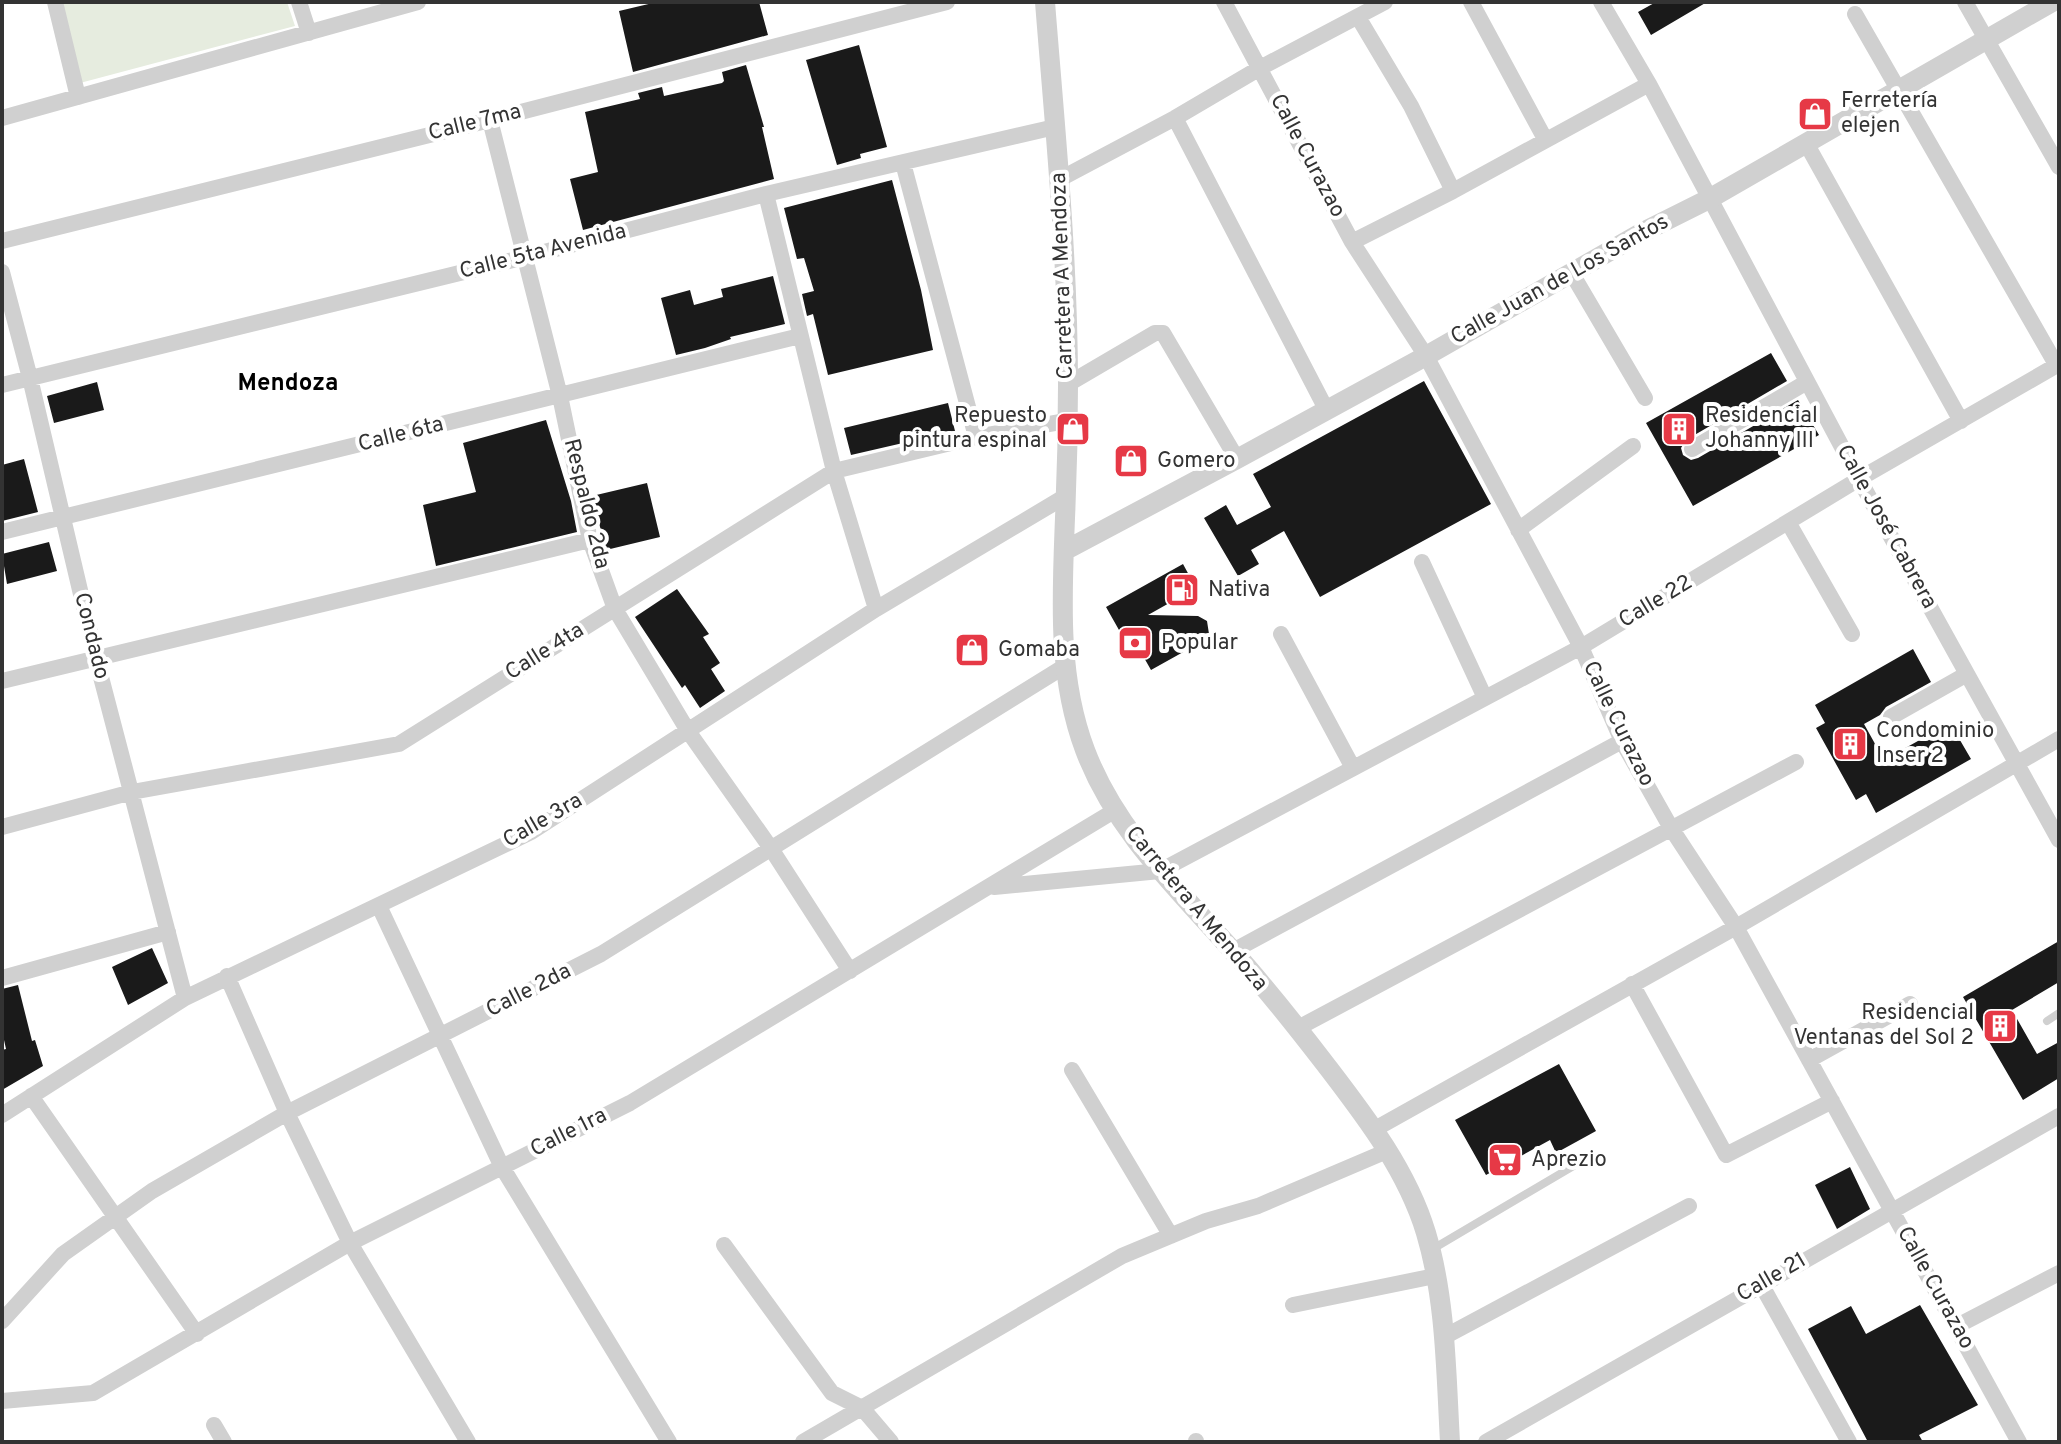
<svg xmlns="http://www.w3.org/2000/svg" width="2061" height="1444" viewBox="0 0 2061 1444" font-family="Overpass,sans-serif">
<rect width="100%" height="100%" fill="#fff"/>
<!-- green -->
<path fill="#e6ecdf" d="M60 2H287L295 26 80 83Z"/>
<!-- building -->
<path fill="#1a1a1a" d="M657 2H759L768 35 633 72 619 11Z
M1656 2H1707L1651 35 1638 12Z
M859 45 887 147 860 154 861 158 837 165 806 60Z
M746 65 764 127H762L774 179 583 230 570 179 598 172 585 112 640 99 638 93 662 87 664 96 722 83 724 81 722 72Z
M892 180 921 290 933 350 828 375 813 314 807 316 802 294 814 291 804 258 797 259 784 208Z
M773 276 785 324 730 337 731 339 705 348 676 355 661 298 690 290 694 305 723 297 721 289Z
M1771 353 1787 381 1686 440 1681 448 1683 455 1691 460 1698 458 1798 400 1819 435 1693 506 1646 423Z
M1424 381 1491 504 1320 597 1284 531 1251 550 1259 564 1238 576 1204 518 1226 505 1237 525 1271 507 1253 474Z
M97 382 104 410 54 423 47 396Z
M948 403 955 431 851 455 844 428Z
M546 420 571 501 577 532 436 566 423 505 476 492 463 443Z
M24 459 38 512 2 521V465Z
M647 483 660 537 606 550 592 496Z
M49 542 57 571 7 584 2 554Z
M1183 564 1196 588 1148 615 1198 616 1207 621 1209 634 1203 641 1151 670 1126 626 1119 630 1106 607Z
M677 589 709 634 703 637 720 663 711 669 725 691 700 708 685 685 682 688 635 617Z
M1913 649 1931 682 1886 707 1880 715 1864 724 1884 760 1950 723 1971 759 1876 813 1866 794 1856 800 1816 728 1825 723 1815 705Z
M2059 941V982L2012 1010 2037 1054 2059 1042V1078L2023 1100 1963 997Z
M152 948 168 983 128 1005 112 967Z
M18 985 32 1041 35 1040 43 1066 2 1090V1050L6 1049 2 1031V989Z
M1559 1064 1596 1131 1556 1153 1550 1140 1486 1175 1455 1120Z
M1850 1167 1870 1209 1837 1229 1815 1185Z
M1920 1305 1978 1405 1919 1435 1923 1442H1868L1808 1329 1851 1306 1866 1334Z"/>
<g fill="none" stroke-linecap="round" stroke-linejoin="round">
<!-- service -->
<path stroke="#d0d0d0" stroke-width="8" d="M2047 1021 2059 1013
M1431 1250 1587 1158"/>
<!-- minor -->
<path stroke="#d0d0d0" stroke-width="16" d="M55 2 78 97
M299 2 309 33
M1224 2 1352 242 1426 356 1581 647 1622 741 1671 828 1736 927 2019 1442
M1471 2 1545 139
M1601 2 1649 84 1859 479 2059 840
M1965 2 2059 167
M1855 14 2057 366
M1358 17 1411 106 1453 191
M2 118 418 2
M1175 118 1326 409
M490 120 560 396 590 540 615 609 688 731 770 847 850 971
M1806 143 1961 421
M903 163 976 437
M1060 179 1175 118 1260 68 1385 2
M766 194 834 471 876 609
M2 241 490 120 947 2
M1352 242 1453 191 1649 84
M2 272 30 378 96 658 185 998
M1571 272 1645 398
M1068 384 1155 333H1163L1237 459
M2 385 525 257 766 194 1055 127
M1692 449 1807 382
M1788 522 1852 634
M1518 530 1633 446
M2 532 800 336
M1422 562 1485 698
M1281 634 1353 768
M2 681 590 540
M1891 717 1967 674
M2 827 132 792 399 744 834 471 976 437 1066 421
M994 887 1160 871 1581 647 1859 479 2059 364
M379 906 502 1167 669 1442
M1233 951 1622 741
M227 976 287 1113 350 1243 468 1442
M2 978 168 932
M1632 984 1726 1155 1832 1101
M1298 1028 1796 762
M1809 1060 1910 1004
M1072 1070 1171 1236
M31 1096 197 1334
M2 1115 185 998 531 832 876 609 1066 496
M1375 1129 1736 927 2059 739
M724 1245 832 1393 862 1408 891 1442
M1761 1284 1849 1442
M1293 1305 1435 1276
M2 1321 63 1254 152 1191 287 1113 601 954 1065 666
M1957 1326 2059 1273
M1444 1337 1689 1206
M2 1401 93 1393 350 1243 630 1103 1114 811
M214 1425 224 1442
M1196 1441V1442
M803 1442 1122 1256 1206 1221 1258 1206 1387 1151
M1486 1442 2059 1116"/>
<!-- tertiary -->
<path stroke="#d0d0d0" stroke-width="20" d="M1045 2C1055 129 1068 257 1068 385 1068 429 1067 474 1065 518 1062 596 1057 676 1085 750 1115 830 1177 888 1232 950 1265 987 1296 1026 1326 1065 1365 1116 1407 1170 1426 1233 1446 1300 1446 1372 1450 1442
M1064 551 1237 459 1426 356 1643 232 1709 199 2052 2"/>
</g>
<!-- icons -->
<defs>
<g id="shop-square" transform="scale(1.8)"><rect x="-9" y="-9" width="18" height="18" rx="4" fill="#e63946" stroke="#fff"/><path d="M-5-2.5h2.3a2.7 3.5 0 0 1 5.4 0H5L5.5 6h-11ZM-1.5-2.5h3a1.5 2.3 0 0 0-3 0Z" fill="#fff"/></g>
<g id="building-square" transform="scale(1.8)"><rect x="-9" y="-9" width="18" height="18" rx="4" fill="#e63946" stroke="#fff"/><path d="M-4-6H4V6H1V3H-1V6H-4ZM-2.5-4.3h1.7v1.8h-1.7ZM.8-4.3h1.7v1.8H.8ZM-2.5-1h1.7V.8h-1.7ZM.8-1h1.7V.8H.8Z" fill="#fff"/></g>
<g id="fuel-square" transform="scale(1.8)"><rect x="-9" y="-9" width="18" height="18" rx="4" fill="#e63946" stroke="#fff"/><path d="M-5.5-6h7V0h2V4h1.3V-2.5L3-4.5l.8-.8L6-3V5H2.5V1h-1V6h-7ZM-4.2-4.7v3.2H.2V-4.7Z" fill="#fff"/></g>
<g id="bank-square" transform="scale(1.8)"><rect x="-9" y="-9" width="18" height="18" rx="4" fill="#e63946" stroke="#fff"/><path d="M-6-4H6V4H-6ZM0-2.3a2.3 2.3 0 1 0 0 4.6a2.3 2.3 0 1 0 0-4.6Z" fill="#fff"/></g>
<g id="supermarket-square" transform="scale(1.8)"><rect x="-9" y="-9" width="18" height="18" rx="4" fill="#e63946" stroke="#fff"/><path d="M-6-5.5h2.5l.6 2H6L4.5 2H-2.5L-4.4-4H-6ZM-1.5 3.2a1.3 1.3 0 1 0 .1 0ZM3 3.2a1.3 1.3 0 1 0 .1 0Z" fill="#fff"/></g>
</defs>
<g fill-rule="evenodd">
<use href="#shop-square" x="1815" y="114"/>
<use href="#shop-square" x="1073" y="429"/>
<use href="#building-square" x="1679" y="429"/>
<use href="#shop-square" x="1131" y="461"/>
<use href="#fuel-square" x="1182" y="590"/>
<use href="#bank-square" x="1135" y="643"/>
<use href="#shop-square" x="972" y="650"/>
<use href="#building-square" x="1850" y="744"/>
<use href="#building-square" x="2000" y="1026"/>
<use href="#supermarket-square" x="1505" y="1160"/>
</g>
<g text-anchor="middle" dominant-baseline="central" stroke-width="8" stroke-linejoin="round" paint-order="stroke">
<!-- poi labels -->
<g font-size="22" fill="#333" stroke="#fff" text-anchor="start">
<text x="1841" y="101">Ferretería<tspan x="1841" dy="25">elejen</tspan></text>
<text x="1047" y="416" text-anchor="end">Repuesto<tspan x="1047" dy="25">pintura espinal</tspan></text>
<text x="1705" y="416">Residencial<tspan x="1705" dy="25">Johanny III</tspan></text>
<text x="1157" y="461">Gomero</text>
<text x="1208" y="590">Nativa</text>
<text x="1161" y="643">Popular</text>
<text x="998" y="650">Gomaba</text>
<text x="1876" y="731">Condominio<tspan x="1876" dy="25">Inser 2</tspan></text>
<text x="1974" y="1013" text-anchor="end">Residencial<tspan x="1974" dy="25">Ventanas del Sol 2</tspan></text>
<text x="1531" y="1160">Aprezio</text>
</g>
<!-- street labels -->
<g font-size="22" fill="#333" stroke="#fff">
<text transform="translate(475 123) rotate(-14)">Calle 7ma</text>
<text transform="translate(1307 156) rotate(62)">Calle Curazao</text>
<text transform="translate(543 252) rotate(-14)">Calle 5ta Avenida</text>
<text transform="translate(1063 276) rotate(-92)">Carretera A Mendoza</text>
<text transform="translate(1560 280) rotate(-29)">Calle Juan de Los Santos</text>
<text transform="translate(401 435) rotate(-14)">Calle 6ta</text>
<text transform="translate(586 504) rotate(76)">Respaldo 2da</text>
<text transform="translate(1886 527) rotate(61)">Calle José Cabrera</text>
<text transform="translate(1656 602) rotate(-31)">Calle 22</text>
<text transform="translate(91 636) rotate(76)">Condado</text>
<text transform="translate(545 652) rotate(-32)">Calle 4ta</text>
<text transform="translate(1618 724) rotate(64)">Calle Curazao</text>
<text transform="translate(543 821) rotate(-30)">Calle 3ra</text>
<text transform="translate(1196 909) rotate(50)">Carretera A Mendoza</text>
<text transform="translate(529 991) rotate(-27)">Calle 2da</text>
<text transform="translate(569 1133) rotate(-27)">Calle 1ra</text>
<text transform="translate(1772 1278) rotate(-30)">Calle 21</text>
<text transform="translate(1935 1288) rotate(61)">Calle Curazao</text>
</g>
<!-- neighbourhood labels -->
<g font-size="24" font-weight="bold" fill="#000" stroke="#fff">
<text x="288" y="384">Mendoza</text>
</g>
</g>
<!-- border -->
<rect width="2061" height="1444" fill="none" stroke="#333333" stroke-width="8"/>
</svg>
